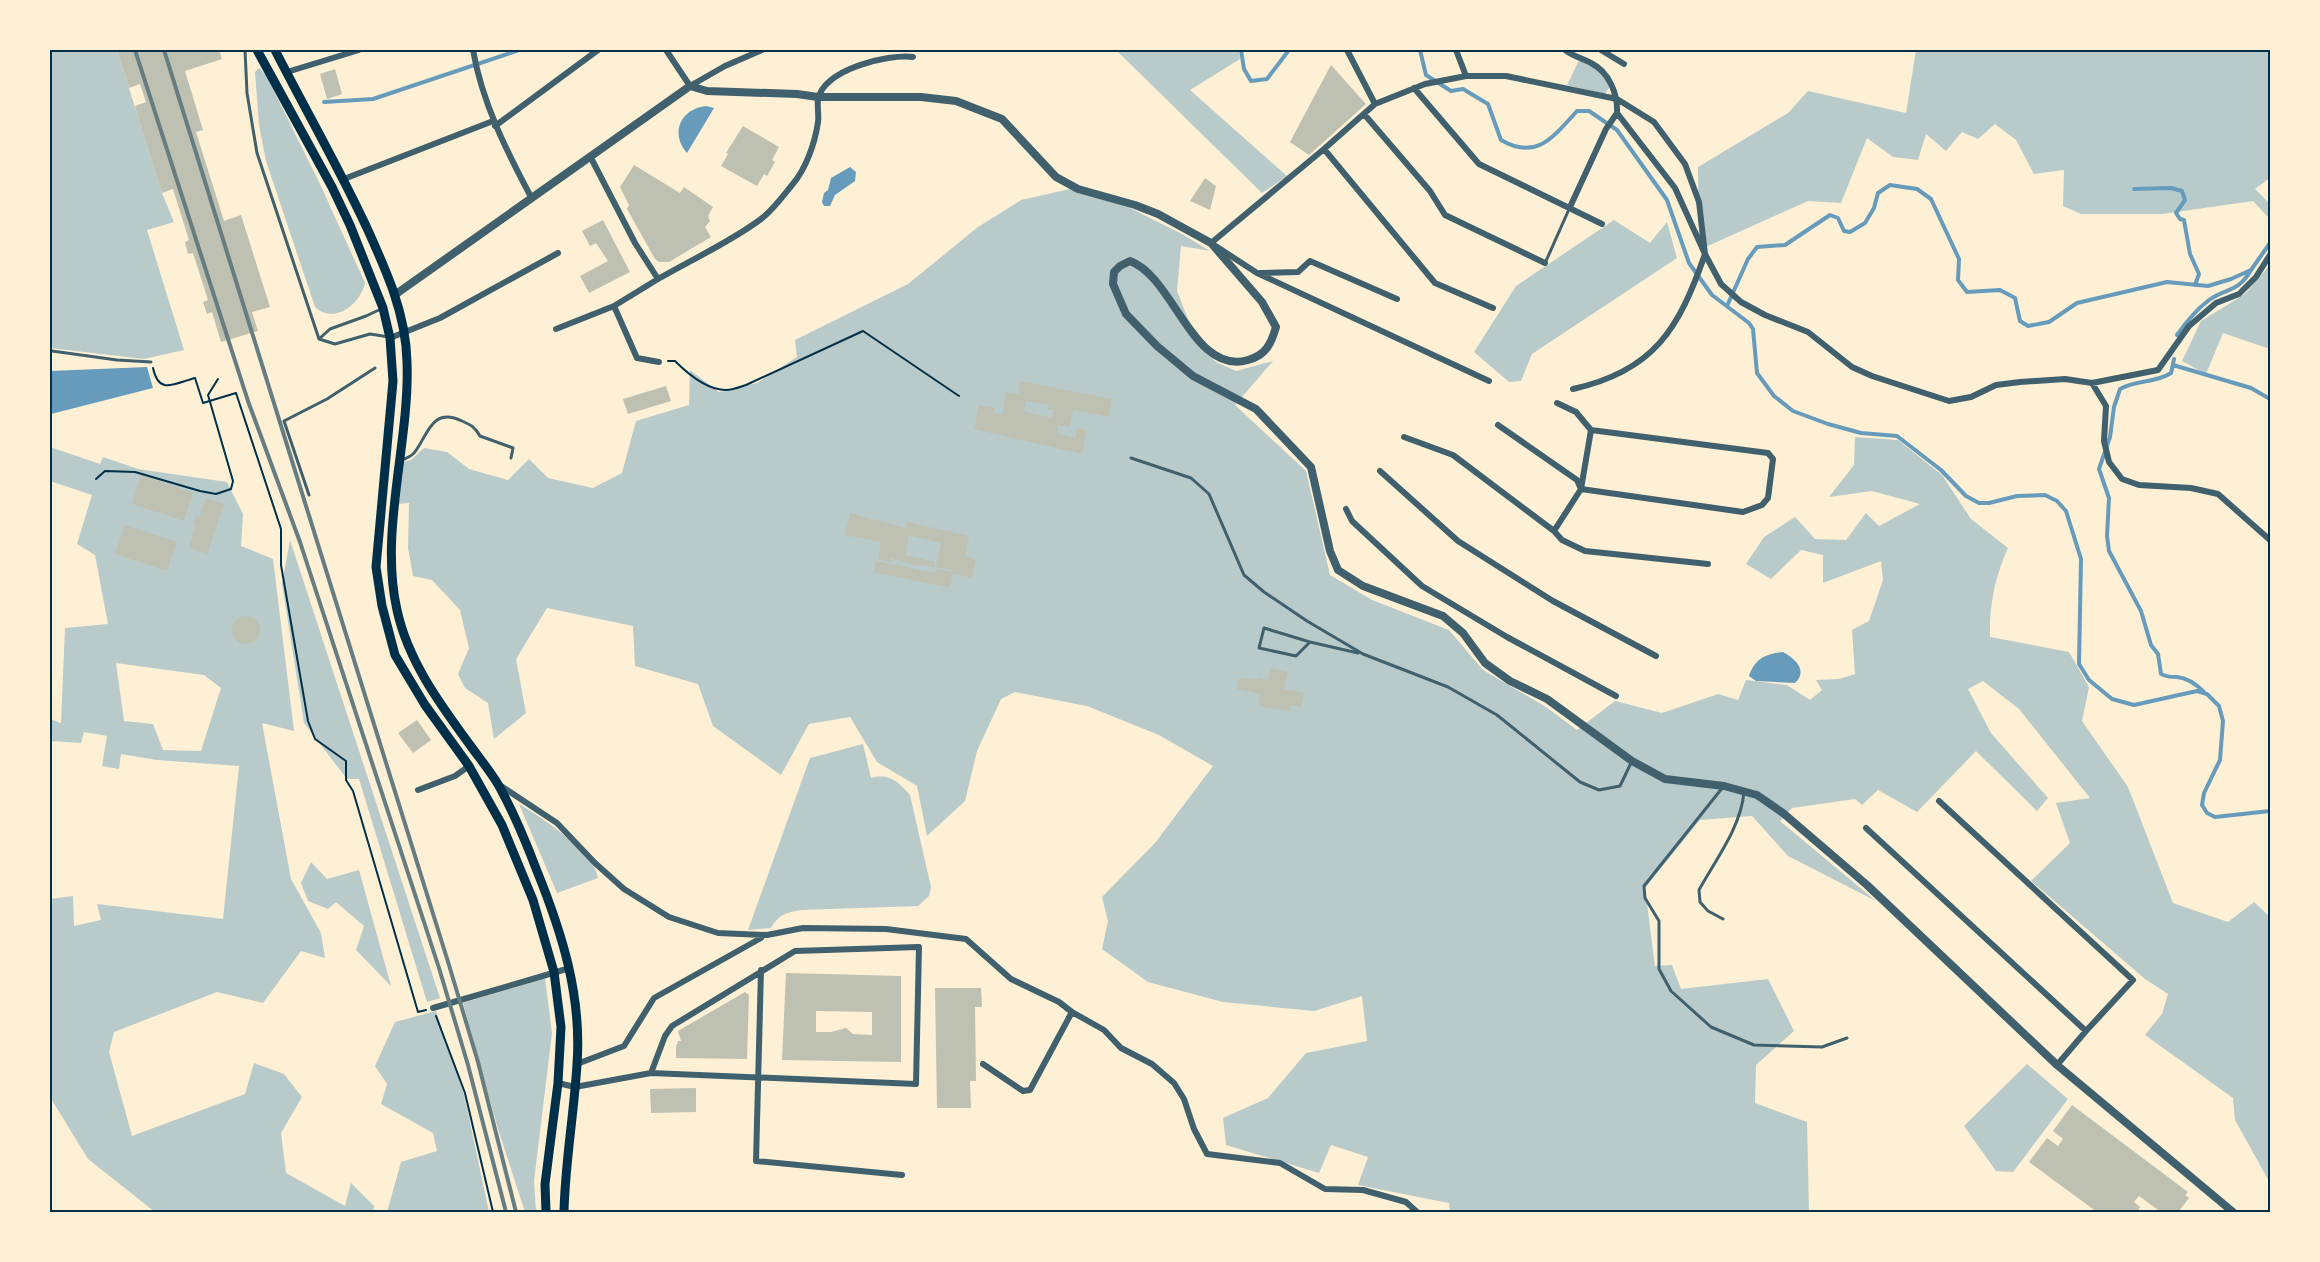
<svg xmlns="http://www.w3.org/2000/svg" width="2320" height="1262" viewBox="0 0 2320 1262" font-family="Manrope,sans-serif">
<rect width="100%" height="100%" fill="#fdf0d5"/>
<!-- green -->
<path fill="#b9caca" fill-rule="evenodd" d="M50 50H117L162 193 174 222 147 230 184 350 144 359 50 348Z
M1116 50H1239L1240 59 1190 90 1287 176 1262 193Z
M1916 50H2270V178L2255 189 2270 204V219L2253 201 2162 214H2081L2063 206 2064 170 2034 174 2016 140 1995 124 1978 139 1962 132 1946 151 1926 134 1918 160 1893 157 1867 138 1841 203 1808 201 1699 250 1698 167 1788 113 1808 91 1906 113Z
M1579 60 1594 64 1610 86 1605 94 1567 85Z
M259 68 266 75 320 184 365 283C360 304 335 325 315 307L266 161 259 125 255 72Z
M1070 189 1130 208 1182 234 1210 251 1181 246 1177 291 1199 347 1216 362 1236 371 1273 361 1235 405 1306 471 1330 575 1372 600 1449 630 1483 670 1546 707 1577 730 1615 701 1662 713 1718 694 1738 700 1746 680 1787 685 1810 700 1822 690 1816 680 1839 679 1855 674 1852 630 1869 621 1883 580 1881 561 1823 583V555L1801 550 1771 579 1746 564 1764 537 1795 517 1815 539 1846 540 1866 513 1879 526 1920 504 1872 491 1829 497 1854 465 1855 437 1898 440 1942 475 1971 519 2008 548C1995 577 1989 605 1990 637L2069 652 2089 687 2082 721 2128 787 2173 903 2228 922 2254 902 2270 917V1183L2235 1120 2233 1098 2145 1035 2162 1014 2168 994 2145 979 2031 881 2070 843 2056 803 2090 798 2019 709 1983 681 1968 689 1991 733 2048 798 2037 811 1976 751 1917 812 1878 790 1862 805 1855 799 1792 808 1780 821 1876 901 1788 856 1752 816 1700 820 1645 888 1655 966 1672 965 1681 989 1768 979 1794 1031 1756 1065 1755 1103 1807 1122 1809 1212H1450L1449 1203 1358 1185 1368 1157 1331 1145 1319 1173 1226 1145 1223 1118 1268 1098 1306 1053 1367 1041 1362 996 1314 1011 1223 1002 1148 982 1102 949 1108 921 1102 897 1155 843 1213 766 1159 735 1087 706 1015 692 1001 699 977 751 965 801 927 836 917 786 877 762 850 717 809 724 781 775 713 726 698 684 635 666 633 626 547 608 516 659 526 713 494 739 488 703 465 688 458 674 469 648 460 610 432 580 413 576 408 548 409 503 397 504 402 462 411 460 424 448 447 452 469 469 508 480 529 459 548 478 593 488 622 473 636 421 689 405 690 370 719 392 757 383 797 357 795 340 908 284 978 227 1021 200Z
M1614 220 1650 243 1667 222 1677 258 1532 354 1521 381 1509 382 1474 352 1516 286Z
M2270 265V349L2223 333 2206 374 2182 361 2201 321 2245 294Z
M50 447 100 464 103 457 138 469 227 482 243 514 241 546 273 559 294 731 262 723 291 879 321 933 325 958 301 951 263 1003 217 992 114 1032 109 1052 132 1136 245 1094 254 1063 284 1074 302 1097 281 1133 286 1173 345 1206 351 1183 374 1206 373 1212H155L88 1159 50 1097V899L73 896 74 926 101 920 97 904 223 919 239 766 157 760 121 754 119 769 102 766 107 736 84 732 81 743 50 741V719L61 723 65 628 108 624 95 555 77 544 92 495 50 481ZM116 663 204 675 221 688 201 751 163 750 153 724 124 721Z
M290 540 440 998 427 1002 359 779H347L304 723 282 584Z
M863 744 871 778C889 773 898 781 910 795L931 887 929 896 918 906 801 910C786 913 779 914 771 928L748 930 810 758Z
M519 804C542 818 594 851 598 878L557 893Z
M311 862 327 879 359 870 391 986 356 950 364 926 336 902 328 909 308 901 301 883Z
M545 978 552 1033 534 1181 536 1212H525L498 1129 463 1003Z
M436 1011 464 1094 489 1212H387L401 1162 437 1151 433 1133 381 1104 387 1084 375 1066 395 1022Z
M2027 1064 2068 1099 2013 1172 1996 1171 1964 1126Z"/>
<!-- water -->
<path fill="#669bbc" d="M706 106 714 108 687 153C670 134 680 109 706 106Z
M850 167 856 172 855 181 835 195 830 206H824L822 202 824 193 828 190 831 178Z
M147 367 153 388 51 414 50 419V371Z
M1783 652C1796 659 1808 671 1795 683L1756 681 1749 676C1755 659 1765 654 1783 652Z"/>
<g fill="none" stroke-linecap="round" stroke-linejoin="round">
<!-- stream -->
<path stroke="#669bbc" stroke-width="4" d="M1241 50 1244 69 1251 81 1267 79 1289 50
M1420 50 1426 75 1451 91 1463 89 1488 104 1501 140C1537 161 1554 136 1577 111H1589L1617 130 1667 200 1689 263 1712 295 1749 323 1753 329 1757 373 1774 396 1793 411 1828 424 1861 433 1897 436 1941 470 1966 496 1979 503H1989L2017 496 2045 495 2057 501 2066 511 2081 559 2079 664 2089 680 2112 699 2134 705 2197 691 2207 694 2219 706 2223 721 2220 760 2204 793 2202 805 2207 813 2215 817 2270 811
M324 102 373 99 519 50
M2134 189 2171 188 2182 191 2185 200 2176 213 2180 219 2184 220 2190 254 2199 274 2195 285
M1727 306 1748 259 1757 247 1785 245 1830 215 1838 218 1844 231 1850 232 1865 223 1874 208 1878 193 1890 185 1917 189 1931 199 1959 259 1958 280 1967 292 2000 290 2015 298 2020 321 2028 326 2049 322 2077 303 2167 282 2208 286 2231 279 2251 270 2270 243
M2177 335C2186 322 2196 310 2209 300 2227 287 2238 293 2251 270
M2174 359 2171 373C2156 383 2136 380 2120 389L2114 407 2110 437 2099 469 2109 498 2107 536 2109 551 2141 611 2151 645 2158 654 2161 674C2168 677 2170 677 2177 677 2188 678 2196 684 2204 692
M2173 365 2251 388 2270 399"/>
</g>
<!-- building -->
<path fill="#bec0b2" fill-rule="evenodd" d="M117 50H219L222 59 185 71 203 130 196 132 224 221 241 215 270 307 252 312 258 331 221 342 212 312 207 314 203 302 208 300 193 253 188 254 185 242 189 240 173 189 162 193 138 117 135 106 146 102 140 84 129 88Z
M1331 65 1366 104 1309 155 1290 142Z
M335 69 342 94 327 99 320 74Z
M743 126 779 147 772 160 775 162 767 176 764 174 757 186 721 166 728 154 726 153Z
M634 165 680 193 684 187 713 207 708 216 710 221 705 227 711 237 669 262H659L655 259 627 209 629 205 620 187Z
M1205 178 1216 186 1210 210 1190 201Z
M603 220 630 272 589 293 580 276 608 261 596 243 590 246 582 231Z
M1020 381 1112 399 1109 417 1073 410 1070 427 1058 425 1057 434 1075 438 1077 428 1087 430 1082 454 974 429 979 405 995 408 994 413 1002 415 1006 392 1018 394ZM1026 401 1049 405 1048 409 1053 410 1052 418 1024 411Z
M666 386 671 401 628 414 623 399Z
M141 475 193 493 184 521 132 504Z
M206 498 224 504 207 554 189 547 196 525 193 524 196 516 199 517Z
M850 513 906 528 907 522 969 536 965 556 976 559 972 578 953 573 950 588 874 572 876 561 935 573 936 569 953 572V570L936 567 941 543 909 535 905 555 935 562 934 567 916 564 915 566 891 558 890 562 878 559 881 542 845 535Z
M125 525 177 542 167 571 115 554Z
M232 630a14 14 0 1 1 28 0a14 14 0 1 1-28 0Z
M1271 668 1288 672 1284 689 1304 693 1301 707 1291 705 1290 709 1287 710 1266 708 1258 704 1260 694 1237 689 1239 678 1258 680 1259 678 1268 680Z
M417 720 431 740 413 753 398 733Z
M786 973 901 976V1062L782 1060ZM816 1011 872 1012V1035L853 1034 846 1028 831 1032H816Z
M935 988H981L982 1007H975L976 1081H970L971 1108H937Z
M745 992 749 995 747 1059 676 1058V1047L678 1041H681L678 1031Z
M696 1088V1112L651 1113 650 1089Z
M2072 1105 2188 1192 2185 1195 2189 1198 2178 1212 2174 1210 2172 1212H2161L2139 1196 2134 1202 2140 1207 2137 1212H2097L2029 1162 2047 1138 2058 1146 2063 1139 2053 1131Z"/>
<g fill="none" stroke-linecap="round" stroke-linejoin="round">
<!-- path -->
<path stroke="#003049" stroke-width="2" d="M668 361H675C688 374 707 390 726 390 732 390 740 387 746 385L863 331 959 396
M153 368C159 396 175 383 195 378L203 403 236 393 281 529V565L308 721 315 739 346 761V780L353 791 418 1012 426 1010
M96 479 105 471 135 472 200 491 216 494 231 489 233 481 208 395 218 379
M436 1016 465 1093 493 1212"/>
<!-- service -->
<path stroke="#3f606c" stroke-width="3" d="M245 50 247 93 257 153 319 339 335 344 370 334 389 337
M1546 261 1570 207
M319 339 330 329 366 316 381 309
M52 351 117 360 151 362
M1131 458 1191 478 1209 494 1244 575 1264 592 1307 621 1363 654 1448 687 1497 715 1580 782 1599 790 1620 786 1631 763
M402 460C406 458 412 456 414 453 428 436 431 406 462 421 471 425 475 427 480 436L513 448 511 458
M309 495 284 421 327 399 375 368
M1310 642 1296 656 1259 648 1264 628 1310 642 1358 653
M1723 787 1644 886 1645 898 1659 921V969L1671 991 1711 1027 1754 1045 1822 1047 1847 1038
M1723 919 1708 911 1700 902 1699 890C1716 859 1741 827 1744 792"/>
<!-- minor -->
<path stroke="#3f606c" stroke-width="6" d="M473 50C482 102 506 150 531 197
M666 50 690 86 725 66 762 50
M1347 50 1375 104
M1456 50 1466 76
M1565 50C1572 56 1582 58 1591 63 1609 72 1618 94 1617 113L1675 188 1705 254C1679 329 1654 371 1573 389
M1601 50 1624 64
M287 72 359 50
M1414 88 1479 164 1602 224
M1364 114 1430 191 1445 215 1545 263
M495 126 598 50
M1324 149 1435 283 1493 308
M344 179 493 121
M1570 207 1606 129 1617 113
M1260 273 1298 272 1310 261 1397 299
M658 279C691 260 732 241 761 219 772 211 783 196 792 185 806 169 815 143 818 122 819 115 817 106 818 99 825 69 887 54 913 57
M614 306 637 358 659 362
M556 329 614 306 658 279 635 243 590 156
M390 338 440 318 558 253
M1489 381 1257 273 1211 243 1324 149 1375 104 1425 84 1466 76H1506L1617 99 1654 122 1685 164 1699 202 1705 254 1721 284 1741 302 1765 315 1808 332 1852 367 1872 376 1949 401 1971 397 1996 385 2020 382 2065 379 2092 383 2158 370 2189 326 2216 303 2239 294 2256 277 2270 255
M2092 383 2106 406 2104 441 2109 462 2122 479 2139 485 2191 488 2218 494 2270 540
M1557 403 1576 412 1591 430
M1498 425 1577 480 1581 489 1743 512 1762 505 1768 498 1773 459 1768 453 1591 430
M1404 437 1453 455 1554 531 1562 540 1585 551 1708 564
M1380 471 1458 541 1553 601 1656 656
M1346 509 1352 521 1422 586 1507 637 1616 696
M1554 531 1581 489 1591 430
M501 786 557 823 595 863 624 889 669 917 718 933 767 935 803 928 886 929 966 939 1011 979 1059 1002 1072 1012 1104 1030 1121 1048 1152 1064 1174 1083 1184 1099 1194 1129 1207 1154 1280 1163 1325 1189 1363 1190 1406 1202 1417 1212
M418 790 455 776 469 766
M1939 801 2133 980 2086 1031
M1866 828 2086 1031 2057 1065
M761 970 756 1161 902 1175
M433 1008 570 968
M577 1064 624 1046 654 998 761 938
M983 1064 1023 1091 1030 1090 1072 1012
M558 1083 575 1087 651 1073 916 1084 919 947 795 951 672 1026 665 1036 651 1073"/>
<!-- tertiary -->
<path stroke="#3f606c" stroke-width="8" d="M396 294 690 86 707 91 797 94 818 97H921L956 101 1002 119 1056 177 1078 189 1135 205 1158 214 1211 243 1262 302 1276 327C1271 344 1266 355 1248 360 1193 376 1174 277 1130 261L1120 266 1114 272 1113 284 1126 314 1157 346 1193 376 1256 409 1311 467 1330 551 1338 570 1363 586 1443 616 1463 633 1485 663 1510 681 1547 699 1632 761 1665 779 1724 786 1757 795 1783 813 1867 885 2057 1065 2233 1212"/>
<!-- primary -->
<path stroke="#003049" stroke-width="9" d="M257 50 332 187 350 225 383 308 390 338 393 381 376 567 382 606 395 655 425 705 469 766 502 825 533 900 554 972 561 1027 558 1083 545 1184 546 1212
M275 50C305 109 338 166 366 226 386 270 406 313 407 362 410 442 379 531 397 610 408 661 440 704 470 745 480 759 491 772 499 786 514 813 526 842 537 871 562 933 582 996 577 1064 574 1114 565 1163 564 1212"/>
<!-- rail -->
<path stroke="#657d81" stroke-width="4" d="M135 50 248 401 300 542 439 968 468 1065 506 1212
M164 50 449 965 478 1062 516 1212"/>
</g>
<!-- border -->
<rect width="2320" height="1262" fill="none" stroke="#fdf0d5" stroke-width="102"/>
<rect x="51" y="51" width="2218" height="1160" fill="none" stroke="#003049" stroke-width="2"/>
</svg>
